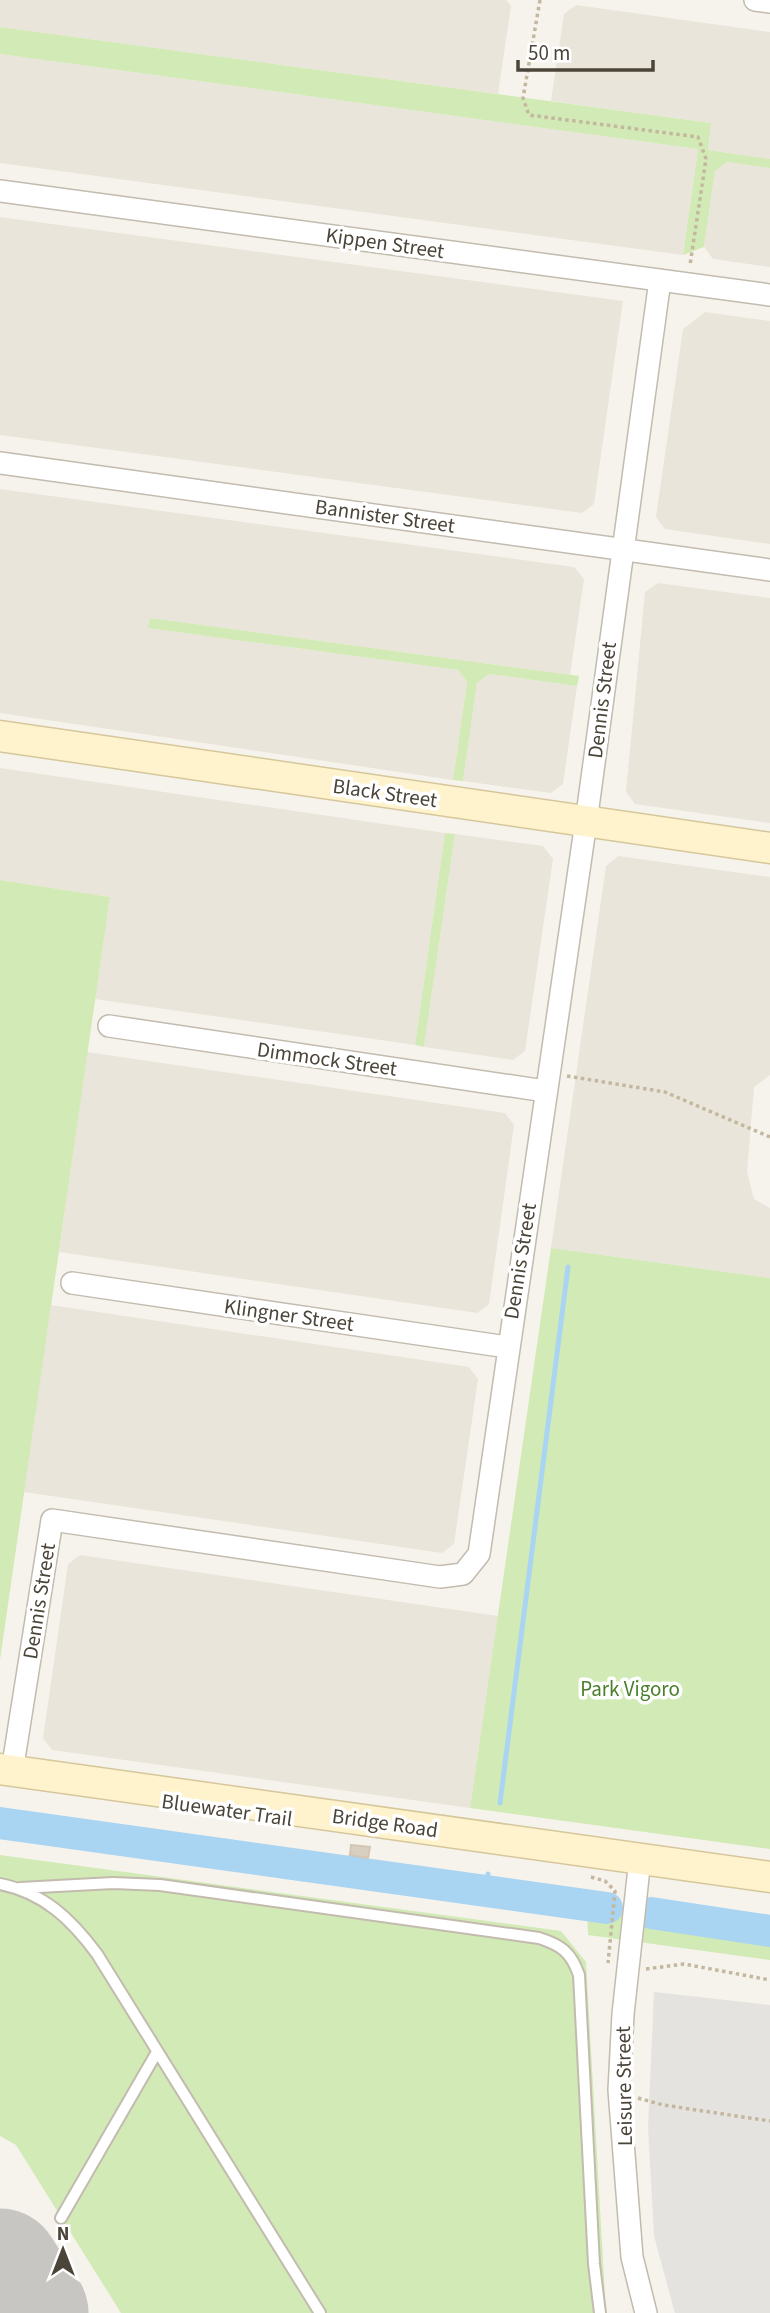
<svg xmlns="http://www.w3.org/2000/svg" width="770" height="2313" viewBox="0 0 770 2313" font-family="'Source Sans 3',sans-serif">
<rect width="100%" height="100%" fill="#f6f3ec"/>
<!-- residential -->
<path fill="#eae5da" d="M0 0H506L511 6 498 94 0 27Z
M576 5 770 32V159L708 150 711 123 551 101 564 14Z
M0 54 698 149 683 255 0 163Z
M727 162 770 168V267L713 259 704 247 715 171Z
M0 217 623 301 594 504 582 513 0 435Z
M705 312 770 321V544L665 529 656 517 683 329Z
M0 489 574 567 584 579 570 675 150 618 149 628 458 670 467 682 453 780 0 713Z
M658 583 770 598V823L635 804 626 792 645 592Z
M489 674 577 686 563 784 551 793 463 781 477 683Z
M0 768 445 833 415 1045 95 999 110 897 0 880Z
M455 834 543 846 553 859 525 1051 513 1060 424 1047Z
M618 856 770 877V1075L754 1087 747 1172 754 1199 770 1208V1278L551 1248 606 866Z
M87 1052 505 1113 514 1125 489 1304 477 1313 59 1252Z
M51 1305 469 1367 478 1379 454 1544 442 1553 24 1492Z
M80 1555 498 1616 470 1808 52 1750 43 1738 68 1564Z"/>
<!-- green -->
<path fill="#d2eab5" d="M0 27 711 123 708 150 770 159V168L727 162 715 171 704 247 683 255 698 149 0 54Z
M150 618 579 676 577 686 489 674 477 683 463 781 453 780 467 682 458 670 148 628Z
M445 833 455 834 424 1047 415 1045Z
M0 880 110 897 0 1660Z
M551 1248 770 1278V1849L470 1808Z
M0 1855 561 1931 586 1962 606 2313H121L16 2145 0 2136Z
M587 1907 770 1932V1960L588 1935Z"/>
<!-- parking -->
<path fill="#e5e3e0" d="M654 1992 770 2005V2313H675L674 2310 654 2236 648 2127Z"/>
<!-- shadow -->
<path fill="#0003" d="M352 1846 367 1857 364 1860 348 1857Z"/>
<g fill="none" stroke-linecap="round" stroke-linejoin="round">
<!-- stream -->
<path stroke="#a9d4f2" stroke-width="5" d="M500 1803 568 1267
M486 1892 488 1874"/>
<!-- river -->
<path stroke="#a9d4f2" stroke-width="32" d="M0 1823 607 1908
M651 1913 770 1931"/>
<!-- runway -->
<path stroke="#c8c6c3" stroke-width="121" d="M0 2269 28 2313"/>
</g>
<!-- building -->
<path fill="#d8cfc1" stroke="#d3c7b4" stroke-width="2" d="M351 1845 370 1847 368 1858 350 1855Z"/>
<g fill="none" stroke-linecap="round" stroke-linejoin="round">
<!-- lane casing -->
<g stroke="#c2bbae" stroke-width="14">
<path id="lane" d="M0 1884C44 1893 71 1919 97 1954L320 2313
M20 1888 113 1883 160 1885 539 1938C561 1945 571 1952 579 1975L594 2264 600 2313
M61 2218 157 2052"/>
</g>
<!-- street casing -->
<g stroke="#c2bbae" stroke-width="24">
<path id="street" d="M755 0 770 2
M0 191 770 295
M0 463 770 570
M109 1026 545 1091
M72 1283 507 1347
M12 1771 52 1520 440 1577 463 1574 479 1554 586 822 660 280
M640 1859 623 2014 619 2090 632 2257 646 2313"/>
</g>
<!-- secondary casing -->
<g stroke="#d6c79b" stroke-width="33">
<path id="secondary" d="M0 736 770 848
M0 1769 770 1877"/>
</g>
<!-- path -->
<path stroke="#c4b79f" stroke-width="3.5" stroke-dasharray="3.5 3.5" stroke-linecap="butt" d="M540 0 523 98 529 115 698 137 706 159 690 265
M567 1076 665 1092 770 1137
M591 1877 605 1881 615 1891 608 1963
M646 1969 684 1964 770 1980
M638 2098 663 2105 770 2121"/>
<!-- lane -->
<use href="#lane" stroke="#fff" stroke-width="10"/>
<!-- street -->
<use href="#street" stroke="#fff" stroke-width="21"/>
<!-- secondary -->
<use href="#secondary" stroke="#fff3cd" stroke-width="30"/>
</g>
<g text-anchor="middle" dominant-baseline="central" stroke-width="7" stroke-linejoin="round" paint-order="stroke">
<!-- street labels -->
<g font-size="21" fill="#4b4439" stroke="#fff">
<text transform="translate(385 243) rotate(8)">Kippen Street</text>
<text transform="translate(385 516) rotate(8)">Bannister Street</text>
<text transform="translate(602 700) rotate(-83)">Dennis Street</text>
<text transform="translate(385 793) rotate(8)">Black Street</text>
<text transform="translate(327 1059) rotate(8)">Dimmock Street</text>
<text transform="translate(520 1261) rotate(-81)">Dennis Street</text>
<text transform="translate(289 1315) rotate(8)">Klingner Street</text>
<text transform="translate(39 1601) rotate(-81)">Dennis Street</text>
<text transform="translate(227 1810) rotate(8)">Bluewater Trail</text>
<text transform="translate(385 1823) rotate(8)">Bridge Road</text>
<text transform="translate(624 2086) rotate(-91)">Leisure Street</text>
</g>
<!-- park labels -->
<g font-size="21" fill="#4a7f2a" stroke="#fff">
<text x="630" y="1689">Park Vigoro</text>
</g>
</g>
<!-- north arrow -->
<g transform="translate(63 2250)" stroke="#ffffff" stroke-width="5" paint-order="stroke">
<path d="M0-5L12 26L0 18L-12 26Z" fill="#4b4439"/>
<text y="-10" font-size="19" font-weight="bold" text-anchor="middle" fill="#4b4439">N</text>
</g>
<!-- scale -->
<path d="M518 60v10h135v-10" fill="none" stroke="#4b4439" stroke-width="3.5"/>
<text x="528" y="60" font-size="21" fill="#4b4439" stroke="#ffffff" stroke-width="5" paint-order="stroke">50 m</text>
</svg>
